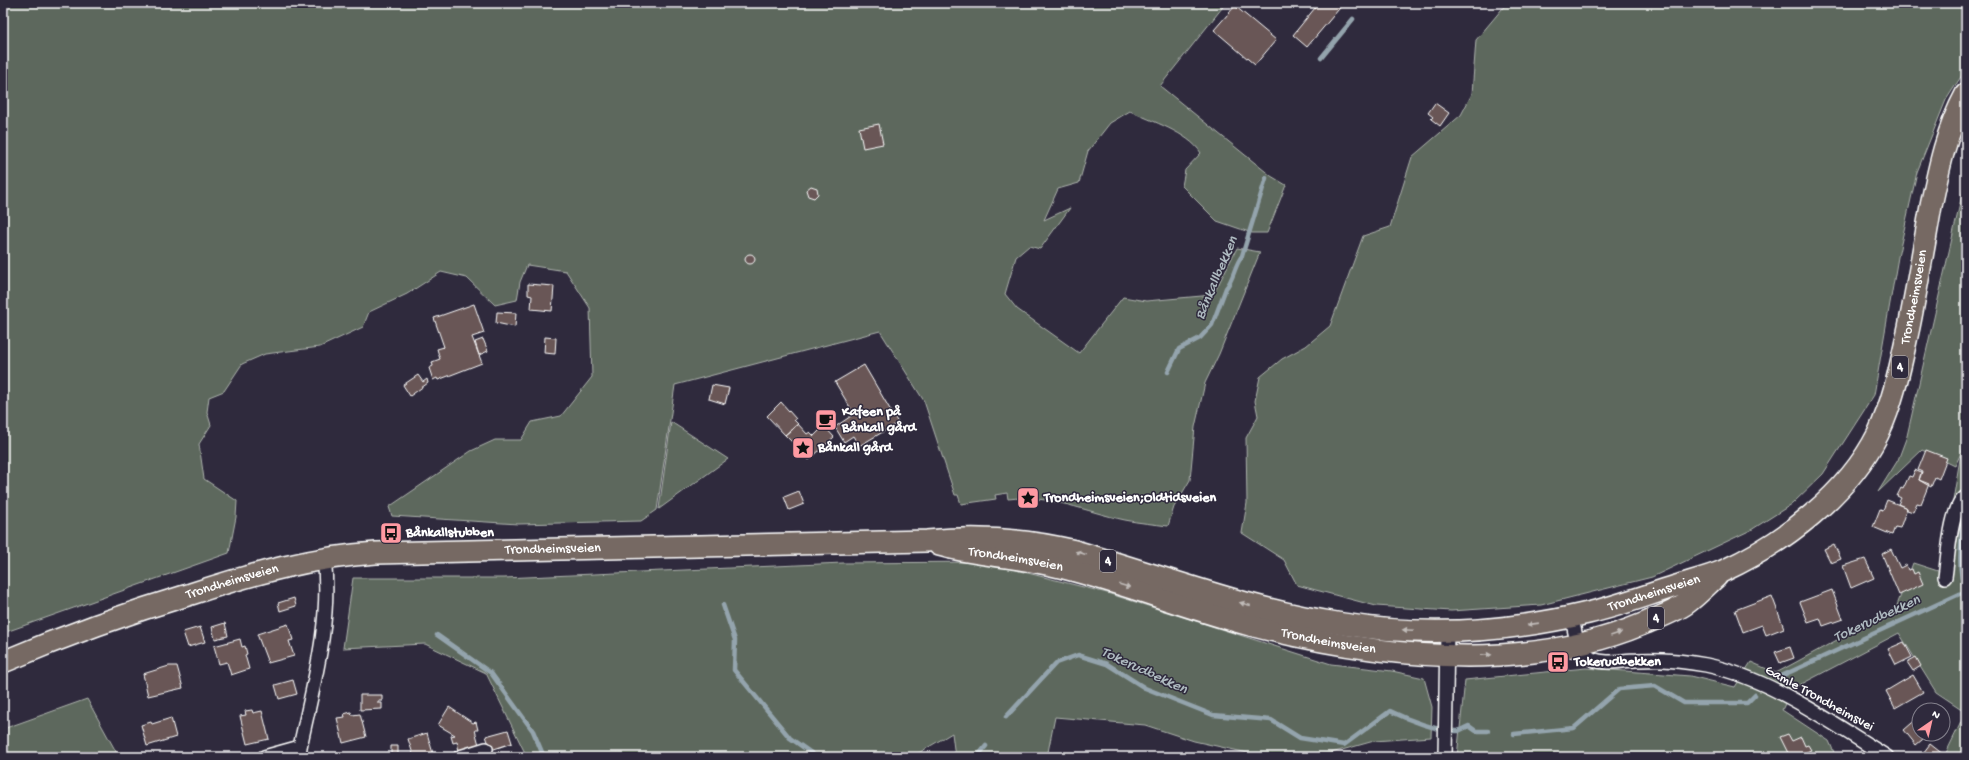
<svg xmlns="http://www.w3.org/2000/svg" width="1969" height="760" viewBox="0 0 1969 760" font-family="'Gochi Hand',sans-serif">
<rect width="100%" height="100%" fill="#2f2a3d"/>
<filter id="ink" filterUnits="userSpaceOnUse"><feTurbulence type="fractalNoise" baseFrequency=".025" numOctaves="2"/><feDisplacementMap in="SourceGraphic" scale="8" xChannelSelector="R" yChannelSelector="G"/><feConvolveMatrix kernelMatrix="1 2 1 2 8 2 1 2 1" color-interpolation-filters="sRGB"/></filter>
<g filter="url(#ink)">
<!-- green -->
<path fill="#5d685d" stroke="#aeb4ae" d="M3 3H1226L1160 86 1271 176 1286 185 1267 233H1252L1217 221 1182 186 1185 170 1201 153C1189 133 1151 121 1130 111L1110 123 1088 151 1079 183 1058 189 1044 220 1070 208 1040 249 1029 246 1016 257 1005 294 1017 309 1079 353 1123 297 1146 301 1213 295 1237 248 1260 252 1219 354 1205 383 1195 427 1190 480 1174 507 1168 526C1154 524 1139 523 1125 520 1086 512 1049 494 1008 499L1007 493 995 495 996 499 961 504 958 495H955L924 401 880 331 675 385 657 510 641 521 518 524 392 516 389 507 471 451 495 440H521L532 422 561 416 592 377 590 308 566 271 527 265 520 282 517 300 495 305 467 278 441 272 407 294 369 312 363 327 320 347 265 354 242 364 224 391 209 397 207 412 211 425 199 444 204 479 237 501 236 517 229 553 3 633Z
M1507 3H1966V69L1946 100 1917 172 1898 257 1874 395 1823 474 1792 504 1751 530 1652 577 1541 605 1451 611 1376 606 1297 585 1284 560 1242 533 1247 503 1246 438 1258 416 1255 401 1260 377 1282 359 1306 346 1330 326 1363 236 1390 227 1412 157 1461 115 1472 94 1476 40Z
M1966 177V444L1961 451 1966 453V755L1965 757H1944L1966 712 1936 692 1899 633 1792 689 1782 710 1829 741 1836 757H1457L1465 680 1586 668 1690 676 1735 687 1751 662 1776 673 1896 608 1913 563 1941 572 1961 453 1955 466 1922 450 1878 492 1898 460 1907 436Z
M671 422 728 459 659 509Z
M984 562 1107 593 1331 664 1392 671 1424 678 1432 707 1431 737 1374 741 1317 757H1291L1248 753 1194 741 1145 725 1055 717 1048 752 1072 757H955L952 733 912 757H527L486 673 425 644 343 648 353 578H504L843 563Z
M87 699 119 757H3V729Z"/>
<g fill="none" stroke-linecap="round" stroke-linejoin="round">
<!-- stream -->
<path stroke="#94a4ad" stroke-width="4.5" d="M1321 58 1353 19
M1168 372 1179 349 1200 338 1212 325 1226 288C1234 279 1234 266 1242 256L1266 178
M1965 505C1963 529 1955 569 1966 591
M723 605 735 640 734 670 790 738 817 757
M437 635 491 673 533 731 544 757
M1777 678 1966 591
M1006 717 1056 663 1078 655 1107 664 1145 688 1213 715 1271 720 1300 738 1344 745 1390 711C1406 719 1439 732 1458 731 1461 730 1466 727 1469 726L1476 731H1488
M1514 734 1574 728 1619 689 1655 686 1684 703H1747L1755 695
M977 757 986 746"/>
</g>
<!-- building -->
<path fill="#695757" stroke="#fff" d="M1319 3H1344L1307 47 1293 35Z
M1235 6 1276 40 1255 65 1214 30Z
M1435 103 1449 113 1440 126 1431 119 1433 117 1428 113Z
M879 124 883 144 863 148 859 128Z
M811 186 817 188 818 194 814 198 808 196 806 190Z
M745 259a5 5 0 1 1 10 0a5 5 0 1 1-10 0Z
M528 284 554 286 552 311 531 309 532 296 528 295Z
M474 304 484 333 472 337 482 363 438 380 437 378 433 380 429 368 433 366 432 362 440 359 437 349 444 347 434 318Z
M497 312 516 313 515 327 496 323Z
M545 337 556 338 555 354 544 353Z
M483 339 488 351 479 355 475 342Z
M864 365 898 423 859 446 853 436 844 442 835 427 854 414 835 382Z
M418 375 423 382 427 379 428 383 410 396 403 385Z
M712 385 729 388 725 404 709 399Z
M781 402 796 419 794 420 798 424 785 435 767 416Z
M798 424 807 434 810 432 814 436 824 426 834 437 809 460 799 450 797 451 793 447 795 445 785 435Z
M1926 450 1947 458 1939 479 1935 477 1931 487 1919 480 1922 472 1918 470Z
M1915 470 1921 473 1919 480 1929 484 1921 504 1917 503 1913 512 1907 510V508L1898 504 1901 498 1897 496 1901 488 1903 489 1909 476 1912 477Z
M799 491 804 504 789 510 784 497Z
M1887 500 1907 508 1900 528 1895 527 1892 535 1873 527 1880 509 1883 510Z
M1834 544 1841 559 1831 563 1824 549Z
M1891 549 1900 568 1906 565 1908 570 1912 569 1914 574 1918 572 1923 584 1899 595 1882 554Z
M1865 559 1874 578 1851 588 1843 566Z
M1832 590 1843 619 1823 626 1820 618 1808 622 1800 602Z
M1772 596 1784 628 1766 635 1762 625 1743 632 1735 610Z
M294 598 296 606 280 611 278 603Z
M225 623 228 636 215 639 212 627Z
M288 624 293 640 289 641 294 656 268 663 257 634Z
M200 627 205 642 188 647 183 632Z
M240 639 242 647 245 646 247 654 245 655 249 669 231 675 227 662 219 664 214 646Z
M1904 642 1912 657 1896 665 1888 649Z
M1790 647 1794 658 1780 663 1775 652Z
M1916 657 1921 666 1913 671 1907 662Z
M169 666H177L183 688 148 696 143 674Z
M1913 675 1923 692 1895 708 1886 691Z
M293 680 297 694 279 699 275 685Z
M360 695H382V701H378V703H382V709L360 710Z
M449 707 473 723 476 722 478 730H475L479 745 459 751 457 742 453 743 451 736 455 735 438 725Z
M252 710 253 713 262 711 269 739 247 744 240 716 246 715 245 711Z
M351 712 352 715 360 714 366 737 343 743 337 718 345 717 344 714Z
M1919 717V734H1929L1916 745 1904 730Z
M171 718 176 737 147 746 141 725 151 722 152 724Z
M508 730 512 743 491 750 486 736Z
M427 733 434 757H414L408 739Z
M1788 734 1792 741 1801 737 1805 746 1808 745 1811 750 1802 754 1803 757H1790L1780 737Z
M1930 744 1944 755 1942 757H1920Z
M391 746H398V757H391Z"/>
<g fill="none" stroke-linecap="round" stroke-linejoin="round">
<!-- minor casing -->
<g stroke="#fff" stroke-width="16">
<path id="minor" d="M1945 577C1948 559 1950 506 1966 497
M1572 617C1575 632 1576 652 1592 659 1607 665 1622 660 1637 660 1660 659 1684 661 1706 665 1770 678 1832 723 1887 757
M264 757 300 747
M299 757 300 747C313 686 332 621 324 558
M460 757 486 749
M1445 757 1447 631"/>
</g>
<!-- trunk casing -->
<g stroke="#fff" stroke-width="24">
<g id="trunk">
<path id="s1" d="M939 545C967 553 991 554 1019 559 1038 562 1057 566 1075 571 1134 587 1191 609 1250 625 1374 657 1521 675 1643 624 1657 618 1675 612 1687 603 1698 595 1707 585 1717 576"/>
<path id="s2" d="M3 662C64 636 127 613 191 594 252 574 312 557 376 553L927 541C978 536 1026 539 1075 551 1166 577 1248 610 1343 624 1424 637 1508 632 1588 613 1618 606 1647 595 1676 586 1692 581 1709 577 1723 571 1784 543 1848 494 1878 434 1894 400 1901 363 1909 327 1917 287 1924 246 1931 206 1939 167 1947 129 1966 94"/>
</g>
</g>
<!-- minor -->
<use href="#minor" stroke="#2f2a3d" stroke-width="13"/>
<!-- trunk -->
<use href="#trunk" stroke="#766964" stroke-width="21"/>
</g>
<!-- one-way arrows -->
<defs><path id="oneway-solid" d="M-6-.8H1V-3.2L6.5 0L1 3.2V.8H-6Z"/></defs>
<g fill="#c1bcb9">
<use href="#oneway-solid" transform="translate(1081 553) rotate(-164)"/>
<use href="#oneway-solid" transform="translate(1125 586) rotate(18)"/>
<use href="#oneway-solid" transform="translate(1245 604) rotate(-165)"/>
<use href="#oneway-solid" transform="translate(1533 624) rotate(172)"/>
<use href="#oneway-solid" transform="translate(1408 630) rotate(-177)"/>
<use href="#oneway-solid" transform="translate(1616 634) rotate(-19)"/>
<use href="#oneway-solid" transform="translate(1486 655) rotate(-3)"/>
</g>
</g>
<!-- icons -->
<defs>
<g id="cafe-square" transform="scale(1.15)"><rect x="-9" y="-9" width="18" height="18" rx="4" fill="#ff9aa2" stroke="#2f2a3d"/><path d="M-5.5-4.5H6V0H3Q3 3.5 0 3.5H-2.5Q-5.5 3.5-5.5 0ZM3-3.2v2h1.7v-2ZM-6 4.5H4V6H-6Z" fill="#111"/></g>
<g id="sight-square" transform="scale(1.15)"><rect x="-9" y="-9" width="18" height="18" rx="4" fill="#ff9aa2" stroke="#2f2a3d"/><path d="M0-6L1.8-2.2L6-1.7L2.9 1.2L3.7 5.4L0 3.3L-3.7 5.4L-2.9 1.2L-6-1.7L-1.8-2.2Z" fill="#111"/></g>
<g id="bus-square" transform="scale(1.15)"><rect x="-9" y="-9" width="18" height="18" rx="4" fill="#ff9aa2" stroke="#2f2a3d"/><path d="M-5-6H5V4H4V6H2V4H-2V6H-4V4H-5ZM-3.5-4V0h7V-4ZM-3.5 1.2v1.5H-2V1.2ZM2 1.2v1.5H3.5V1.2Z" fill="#111"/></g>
</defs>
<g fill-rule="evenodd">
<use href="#cafe-square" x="826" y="420"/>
<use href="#sight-square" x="803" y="448"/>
<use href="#sight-square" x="1028" y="498"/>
<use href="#bus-square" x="391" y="533"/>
<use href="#bus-square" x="1558" y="662"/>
</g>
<g text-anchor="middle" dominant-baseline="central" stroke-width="3" stroke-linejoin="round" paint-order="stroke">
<!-- shield labels -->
<g fill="#2f2a3d" stroke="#c1bfc5" stroke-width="1">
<rect x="1892" y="356" width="16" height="22" rx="3"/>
<rect x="1100" y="550" width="16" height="22" rx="3"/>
<rect x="1648" y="607" width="16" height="22" rx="3"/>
</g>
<g font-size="13" font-weight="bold" fill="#fff">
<text x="1900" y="367">4</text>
<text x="1108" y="561">4</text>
<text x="1656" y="618">4</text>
</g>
<!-- street labels -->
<g font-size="14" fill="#fff" stroke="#2f2a3d">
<text stroke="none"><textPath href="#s2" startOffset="2109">Trondheimsveien</textPath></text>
<text stroke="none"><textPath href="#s2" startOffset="567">Trondheimsveien</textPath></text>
<text stroke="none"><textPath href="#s1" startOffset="78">Trondheimsveien</textPath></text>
<text stroke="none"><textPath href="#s2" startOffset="243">Trondheimsveien</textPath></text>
<text stroke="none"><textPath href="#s2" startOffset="1684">Trondheimsveien</textPath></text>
<text stroke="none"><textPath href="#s1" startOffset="402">Trondheimsveien</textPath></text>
<text transform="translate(1819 699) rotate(29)">Gamle Trondheimsvei</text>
</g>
<!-- poi labels -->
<g font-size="14" font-weight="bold" fill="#fff" stroke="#2f2a3d" text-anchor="start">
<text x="842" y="412">Kafeen på<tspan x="842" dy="16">Bånkall gård</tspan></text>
<text x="818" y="448">Bånkall gård</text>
<text x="1044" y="498">Trondheimsveien;Oldtidsveien</text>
<text x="406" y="533">Bånkallstubben</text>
<text x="1574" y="662">Tokerudbekken</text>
</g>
<!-- water labels -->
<g font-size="15" font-style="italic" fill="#afbbc1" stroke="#2f2a3d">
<text transform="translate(1217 278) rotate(-67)">Bånkallbekken</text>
<text transform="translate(1877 619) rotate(-25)">Tokerudbekken</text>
<text transform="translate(1144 671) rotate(25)">Tokerudbekken</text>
</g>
</g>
<!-- margin -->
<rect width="1969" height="760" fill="none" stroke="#2f2a3d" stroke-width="16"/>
<rect x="8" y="8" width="1953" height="744" fill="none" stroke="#fff" stroke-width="1.5" filter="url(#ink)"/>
<!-- north arrow -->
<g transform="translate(1931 722) rotate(34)"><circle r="19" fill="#2f2a3d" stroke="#827f8b"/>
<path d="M0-3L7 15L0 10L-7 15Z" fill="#ff9aa2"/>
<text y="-6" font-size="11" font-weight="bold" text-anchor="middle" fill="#ffffff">N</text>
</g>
</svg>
